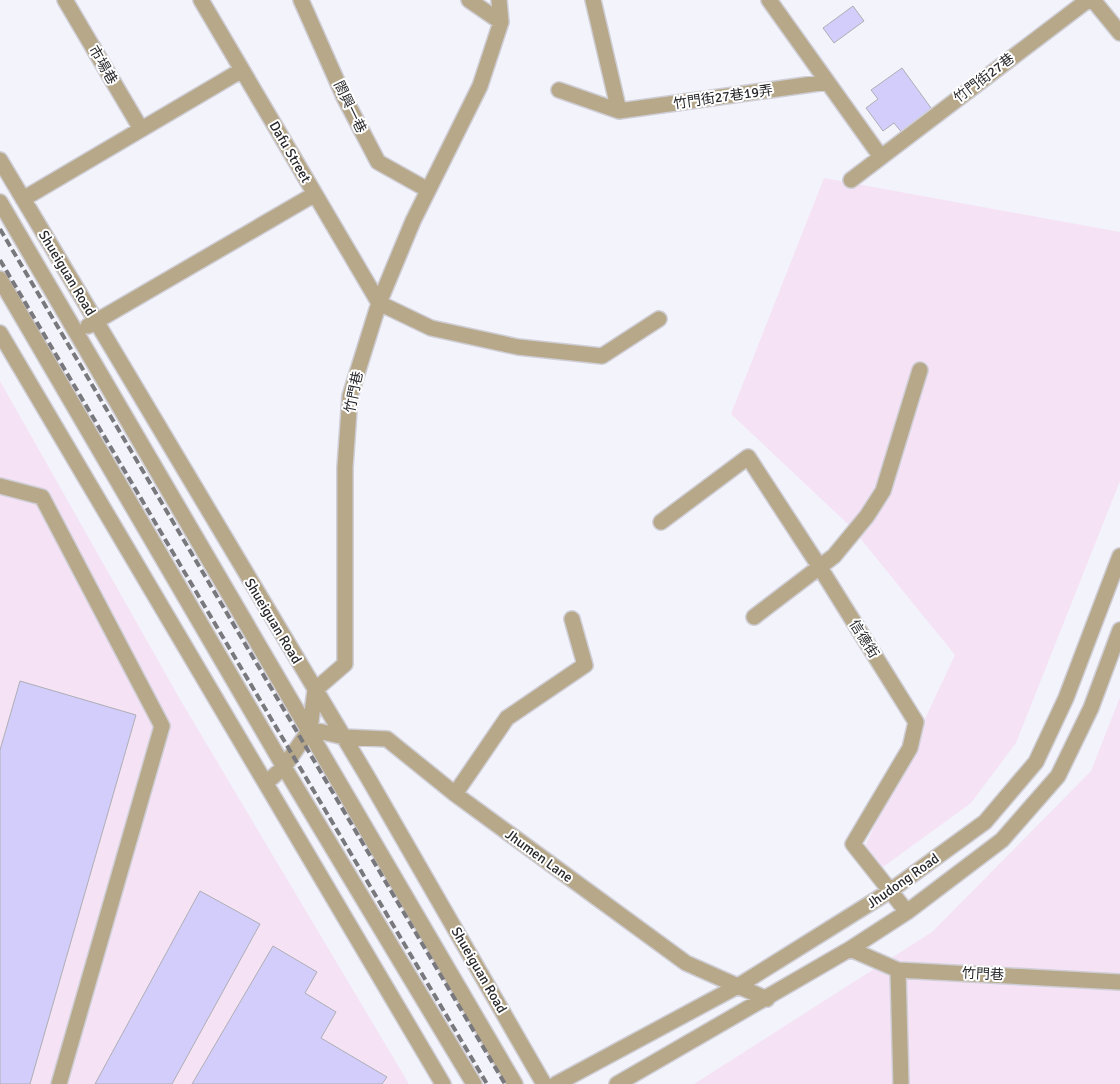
<svg xmlns="http://www.w3.org/2000/svg" width="1120" height="1084" viewBox="0 0 1120 1084" font-family="Signika,'Noto Sans TC',sans-serif">
<rect width="100%" height="100%" fill="#f3f3fb"/>
<!-- industrial -->
<path fill="#f5e3f5" d="M824 178 1120 232V481L1016 743 971 803 872 875 866 844 955 655 851 527 731 414Z
M0 381 181 701 409 1084H0Z
M1120 697V1084H694L932 932 1091 771Z"/>
<!-- building -->
<path fill="#d2cdfa" stroke="#aeaeb5" d="M853 6 864 21 834 43 823 28Z
M902 68 934 112 903 134 894 123 883 131 866 108 878 99 871 90Z
M20 681 136 715 30 1084H0V750Z
M200 891 260 924 172 1084H95Z
M273 946 317 972 305 993 336 1012 321 1038 387 1077 382 1084H192Z"/>
<g fill="none" stroke-linecap="round" stroke-linejoin="round">
<!-- minor casing -->
<g stroke="#cfced6" stroke-width="18">
<path id="minor" d="M65 0 141 129
M201 0 379 303 431 328 518 347 602 356 659 319
M301 0 344 97 378 162 428 190
M469 0 501 22
M593 0 619 111
M769 0 881 157
M1093 0 1120 33
M559 90 619 111 827 82
M0 160 367 776 544 1084
M851 180 1088 0
M23 199 242 70
M0 202 515 1084
M0 279 284 767 474 1084
M88 326 315 194
M0 333 443 1084
M0 486 42 497 162 726 59 1084
M661 522 748 457 819 566 916 722 910 748 853 844 907 912
M754 617 834 556 867 516 883 491 920 370
M310 729 344 737 387 739 455 794 686 963 767 999
M266 783 284 767 310 729 315 690 345 664V467L350 396 379 303 413 221 480 86 501 22 499 0
M455 794 507 718 585 665 572 619
M850 949 898 970 1120 982
M898 970 901 1084
M556 1084 738 986 890 891 985 822 1036 762 1066 698 1120 556
M617 1084 850 949 907 912 1002 840 1058 776 1091 708 1120 630"/>
</g>
<!-- minor -->
<use href="#minor" stroke="#b7a889" stroke-width="15"/>
<!-- rail -->
<path stroke="#78787d" stroke-width="4" stroke-dasharray="8 4" stroke-linecap="butt" d="M0 229 505 1084
M0 260 487 1084"/>
</g>
<g text-anchor="middle" dominant-baseline="central" stroke-width="4" stroke-linejoin="round" paint-order="stroke">
<!-- street labels -->
<g font-size="14" fill="#29282b" stroke="#fff">
<text transform="translate(103 65) rotate(60)">市場巷</text>
<text transform="translate(984 78) rotate(-37)">竹門街27巷</text>
<text transform="translate(723 97) rotate(-8)">竹門街27巷19弄</text>
<text transform="translate(350 107) rotate(64)">閤興一巷</text>
<text transform="translate(290 152) rotate(60)">Dafu Street</text>
<text transform="translate(67 273) rotate(59)">Shueiguan Road</text>
<text transform="translate(354 392) rotate(-78)">竹門巷</text>
<text transform="translate(273 621) rotate(59)">Shueiguan Road</text>
<text transform="translate(864 639) rotate(58)">信德街</text>
<text transform="translate(539 856) rotate(36)">Jhumen Lane</text>
<text transform="translate(903 881) rotate(-35)">Jhudong Road</text>
<text transform="translate(479 970) rotate(60)">Shueiguan Road</text>
<text transform="translate(983 974) rotate(3)">竹門巷</text>
</g>
</g>
</svg>
